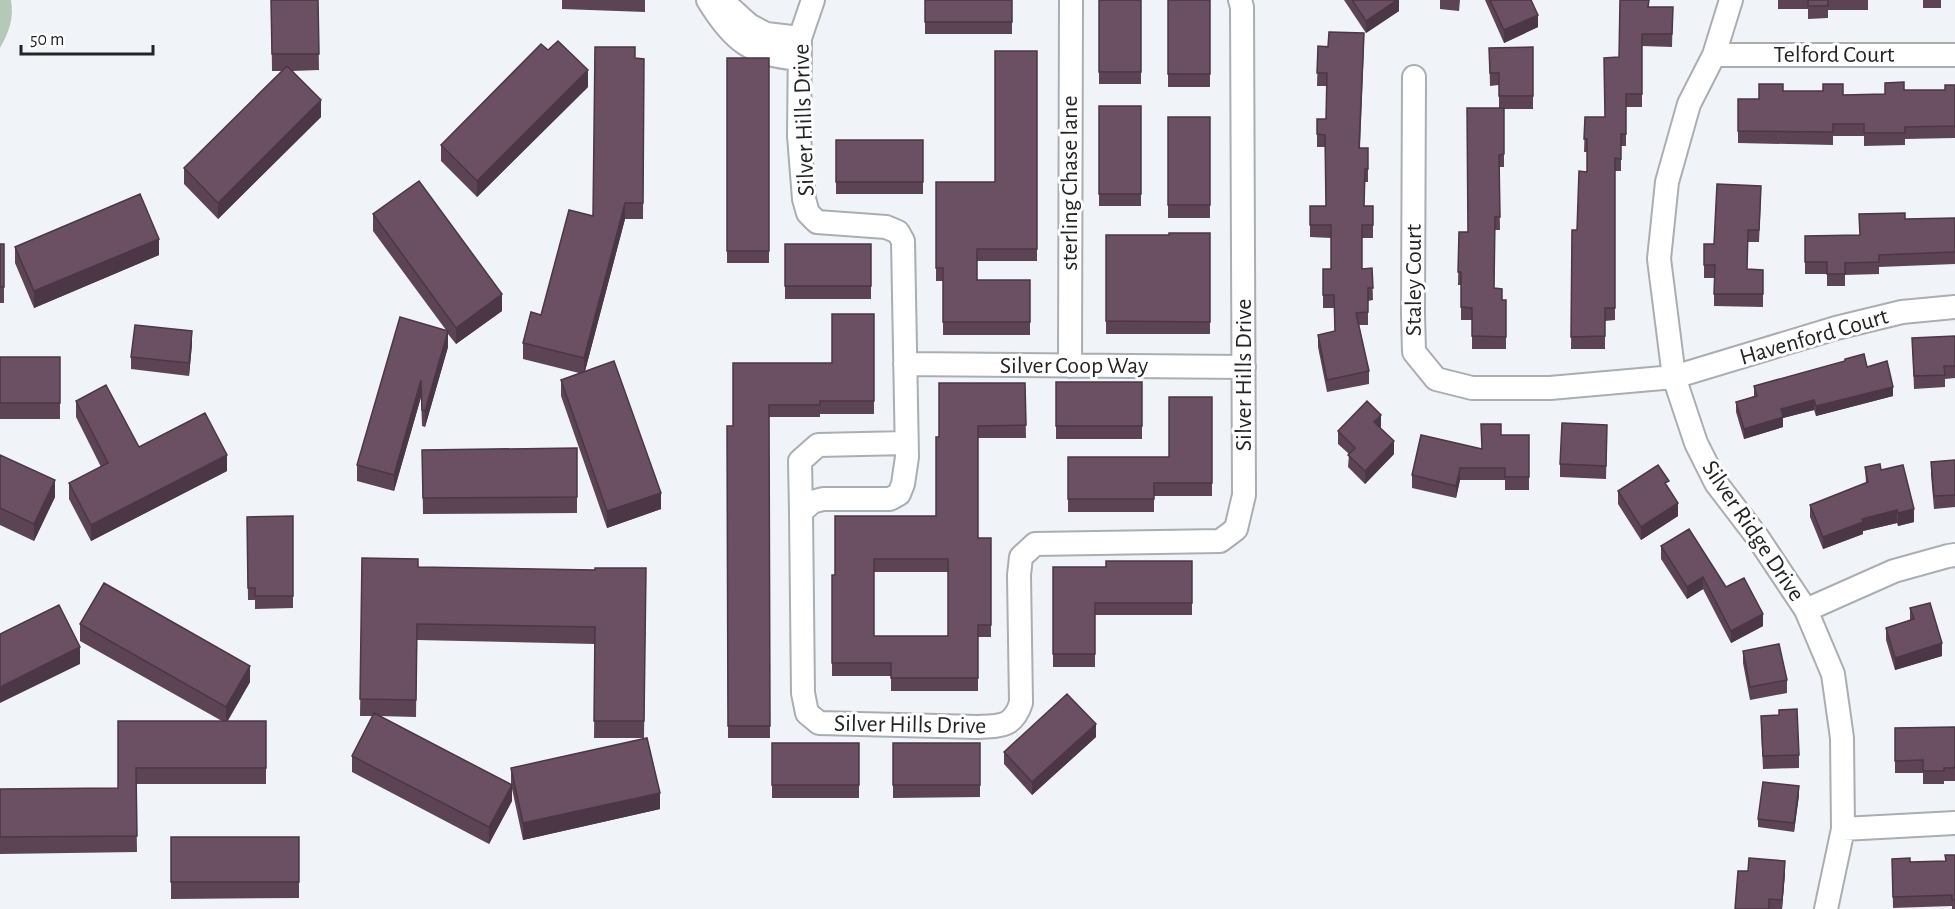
<svg xmlns="http://www.w3.org/2000/svg" width="1955" height="909" viewBox="0 0 1955 909" font-family="'Alegreya Sans',sans-serif">
<rect width="100%" height="100%" fill="#f0f4f8"/>
<!-- green -->
<path fill="#b5c9b8" d="M0 0H11C14 19 9 32 0 48Z"/>
<g fill="none" stroke-linecap="round" stroke-linejoin="round">
<!-- minor casing -->
<g stroke="#aaaeb2" stroke-width="26">
<path id="minor" d="M708 0C733 41 751 55 799 59
M712 0 728 6 749 25 766 34 800 38
M813 0 800 38 799 136 804 199 808 213 817 222 886 227 898 232 903 241 907 457 903 484 899 494 890 499H823L812 502 801 512 803 693 807 713 819 723 978 727C1001 726 1013 727 1021 703L1019 575 1021 557 1035 544 1220 541 1236 529 1244 495 1242 7 1240 0
M1731 0 1714 55 1689 104 1667 182 1659 259 1674 377 1696 443 1716 483 1758 538 1806 610 1833 674 1842 738 1843 829 1826 909
M1714 55H1955
M1414 77 1413 314 1414 352 1436 379 1472 388H1550L1674 377 1836 328 1902 312 1955 307
M905 364 1244 367
M1070 366 1071 0
M801 512 800 461 818 445 906 443
M1806 610 1894 571 1948 556 1955 555
M1843 829 1955 823"/>
</g>
<!-- minor -->
<use href="#minor" stroke="#fff" stroke-width="22"/>
</g>
<!-- wall -->
<path fill="#5c4455" fill-rule="evenodd" d="M271 0H318L319 70 292 71 321 117 218 219 184 184V168L282 71H272Z
M562 0H645V12L562 9Z
M925 0H1012V34H925Z
M1099 0H1141V84H1099Z
M1168 0H1210V87H1168Z
M1344 0H1399V11L1366 33Z
M1440 0H1460L1459 11 1440 9Z
M1485 0H1531L1538 27 1504 43Z
M1778 0H1868V10H1828V18L1808 19V9H1778Z
M1923 0H1941V8H1923Z
M1649 7H1673L1672 47 1642 46V107H1626V146H1621V171H1615V320L1605 321V349H1571L1572 230H1577L1587 172V152H1584L1585 117H1605L1619 57Z
M1364 45 1360 148H1368V182H1365L1364 206H1373V238H1362V269L1372 268 1373 300 1368 301V325H1359L1369 371V384L1327 392 1318 347V335L1335 331 1334 308H1323V269H1331V238L1310 237V206H1326L1325 147H1317V119H1326L1327 86H1317L1318 46Z
M1533 47V109H1504V167H1499L1500 230H1495L1494 288 1502 300H1506V349H1472V320H1461V285H1458L1459 232H1468L1499 108V85L1490 86 1489 48Z
M1037 51V261H977V280H1030V335H943V281H936V182H995Z
M635 58 644 59 643 219H625L585 371 661 509 607 528 561 396V380L579 373 523 359V343L541 315 593 216Z
M727 58H769V263H727Z
M1955 85V138L1905 139V145L1864 146V136H1833V145L1738 143V99H1759L1783 91 1843 95 1885 94 1904 90H1945Z
M588 87 477 197 441 161V145Z
M1099 106H1141V206H1099Z
M1168 117H1210V218H1168Z
M836 140H923V194H836Z
M1761 198 1759 242H1748L1747 269 1763 270V307L1714 306V278H1704V244H1714Z
M373 214 502 311 456 344 448 334V347L425 427 422 426 421 397 394 491 357 481V465L446 330 373 231Z
M1955 218V264L1879 267V274L1845 275V286H1827V274H1805V236L1859 235 1905 219Z
M1210 233V334H1106V235H1169Z
M0 244H4V303H0Z
M785 244H871V299H785Z
M15 247 159 255 34 308 15 263Z
M874 314V414H820V417H769L770 738H728L727 426H733L832 363Z
M1955 336V378L1945 379V387L1914 389 1912 338Z
M192 344 189 376 131 369V357Z
M0 357H60V419H0Z
M1867 367 1893 396 1816 416 1814 410 1783 418V427L1744 439 1736 412V402L1754 396V386Z
M1056 382H1142V439H1056Z
M1025 383 1026 438H978V538H991V637H978V691H891V676H832V575H835L936 516 939 437ZM874 572H948V636H874Z
M1212 397V496H1154V512H1068V457H1169Z
M76 401 139 447 227 471 91 541 69 499V483L101 467 76 417Z
M1381 427 1380 428 1394 454 1365 484 1348 467 1349 454 1338 444V431Z
M1501 435H1529V490H1505V480H1460L1456 498 1412 488V475L1482 449Z
M1607 438 1606 479 1560 477V464Z
M577 448V513L423 514 422 450Z
M0 455 55 497 34 541 0 525Z
M1955 460V507L1934 509 1931 475V462Z
M1865 467 1881 470 1914 522 1898 526 1897 523 1863 531V534L1823 549 1810 517V505L1866 483Z
M1669 489 1678 516 1641 540 1618 504V491Z
M293 516V608L255 609V600H248L247 517Z
M1661 546 1726 587 1763 626 1731 643 1703 589 1687 599 1661 559Z
M362 558 418 567 595 570 646 568 644 738H594L595 644 417 640 416 717 379 716 511 784V768L660 809 523 840 512 789V801L489 844 352 772V756L373 716H360Z
M1192 561V615H1095V667H1053V567H1106Z
M1910 608 1942 656 1895 670 1886 640V628L1910 620Z
M80 624 250 682 227 721H266V784H136L137 852 0 854V789L118 788V721H222L80 641Z
M1743 651 1787 680V693L1750 700 1743 663Z
M1955 727V781H1944V784H1923V773H1895V728Z
M1761 728 1799 755V768L1763 769Z
M1096 737 1032 795 1004 764V752Z
M772 743H859V798H772Z
M893 743H980V797L893 798Z
M1799 795 1794 832 1758 827V819Z
M171 837H299V898L171 899Z
M1955 855V909H1952V906L1893 908 1892 859 1910 862 1946 861Z
M1785 873 1782 909H1735Z"/>
<!-- shaded-wall -->
<path fill="#4b3745" d="M1397 0H1399V11L1366 33V21Z
M1538 15V27L1504 43V30Z
M588 70V87L477 197V181Z
M321 100V117L218 219V203Z
M625 203V219L584 375V358Z
M159 239V255L34 308V291Z
M502 294V311L456 344V328Z
M192 331V344L189 376V363Z
M448 331V347L425 427V411Z
M421 380V397L394 491V475Z
M1893 387V396L1816 416V406Z
M1814 400V410L1783 418V427L1744 439V429L1781 409Z
M1381 415V427L1374 434V422Z
M1394 441V454L1365 484V471Z
M227 455V471L91 541V525Z
M1460 468V480L1456 498V486Z
M55 480V497L34 541V524Z
M661 493V509L607 528V511Z
M1678 503V516L1641 540V527Z
M1914 509V522L1898 526V513Z
M1897 510V523L1863 531V534L1823 549V537L1862 519Z
M1703 577V589L1687 599V587Z
M1763 614V626L1731 643V631Z
M1942 643V656L1895 670V658Z
M80 647V664L0 703V687Z
M250 666V682L226 724V707Z
M1096 724V737L1032 795V782Z
M512 785V801L489 844V827Z
M1799 786V795L1794 832V823Z
M660 793V809L523 840V823Z
M1785 861V873L1782 909V900Z"/>
<!-- building -->
<path fill="#6b4f63" stroke="#4b3745" stroke-width="1.5" fill-rule="evenodd" d="M271 0H318L319 54H272Z
M925 0H1012V22H925Z
M1099 0H1141V72H1099Z
M1168 0H1210V74H1168Z
M1352 0H1397L1366 21Z
M1490 0H1531L1538 15 1504 30Z
M1620 0H1649L1648 7H1673L1672 34H1642V94H1626V134H1621V159L1615 158V308H1605V336L1571 337 1572 230H1577L1579 171 1587 172V139H1584L1585 117H1605L1604 58 1619 57Z
M1808 0H1828V6H1808Z
M1329 32 1364 33 1359 148H1368V169H1365L1364 206H1373V225H1362V269L1372 268 1373 288H1368V312L1356 313 1369 371 1327 380 1318 335 1335 331 1334 295H1323V269H1331V225H1310V206H1326L1325 135 1317 134V119H1326L1327 73H1317L1318 46 1328 47Z
M558 41 588 70 477 181 441 145 541 44 548 50Z
M595 47H635V58L644 59 643 203H625L584 358 523 343 531 312 541 315 569 210 593 216Z
M1533 47V96H1499V73H1490L1489 48Z
M995 51H1037V249H977V280H1030V322H943V268H936V182H995Z
M727 58H769V251H727Z
M287 66 321 100 218 203 184 168Z
M1904 82V90H1945V85H1955V126L1905 127V133H1864V124H1833V132L1738 131V99H1759V84H1783V91H1823V84H1843V95L1885 94V83Z
M1099 106H1141V194H1099Z
M1467 108H1504V154L1499 155 1500 217H1495L1494 288 1502 289V300H1506V337L1472 336V308L1461 307V272H1458L1459 232H1468Z
M1168 117H1210V205H1168Z
M836 140H923V182H836Z
M419 181 502 294 456 328 373 214Z
M1717 184 1761 186 1759 230H1748L1747 269 1763 270V294H1714L1715 265H1704V244H1714Z
M140 194 159 239 34 291 15 247Z
M1905 213V219L1955 218V252L1879 255V262L1845 263V274H1827V262H1805V236L1860 235 1859 214Z
M1169 233H1210V322L1106 321V235H1169Z
M0 244H4V287H0Z
M785 244H871V286H785Z
M832 314H874V401H820V405H769L770 726H728L727 426H733V363H832Z
M400 317 448 331 425 411 422 410 421 380 394 475 357 465Z
M135 325 192 331 189 363 131 357Z
M1955 336V366H1944L1945 375 1914 376 1912 338Z
M1864 354 1867 367 1887 361 1893 387 1816 406 1814 400 1781 409 1783 417 1744 429 1736 402 1757 396 1754 386 1845 361V359Z
M0 357H60V403H0Z
M614 361 661 493 607 511 561 380Z
M1056 382H1142V426H1056Z
M939 383H1025L1026 425 978 426V538H991V625H978V678H891V663H832V575H835V516H936V437H939ZM874 559H948V636H874Z
M106 385 139 447 205 413 227 455 91 525 69 483 108 463 76 401Z
M1169 397H1212V483H1154V499H1068V457H1169Z
M1367 401 1381 415 1374 422 1394 441 1365 471 1348 455 1355 448 1338 431Z
M1562 423 1607 425 1606 466 1560 464Z
M1481 424H1501V435H1529V477H1505V468H1460L1456 486 1412 475 1421 435 1482 449Z
M577 448V497L423 498 422 450Z
M0 455 55 480 34 524 0 508Z
M1955 460V495L1934 496 1931 462Z
M1880 464 1881 470 1903 465 1914 509 1898 513 1897 510 1862 519 1863 522 1823 537 1810 505 1868 482 1865 467Z
M1658 465 1669 481 1665 483 1678 503 1641 527 1618 491Z
M293 516V596H255V588H248L247 517Z
M1689 529 1726 587 1744 578 1763 614 1731 631 1703 577 1687 587 1661 546Z
M362 558 418 559V567L595 570V568H646L644 721H594L595 627 417 624 416 700 360 699Z
M1106 561H1192V603H1095V654H1053V567H1106Z
M104 583 250 666 226 707 80 624Z
M1930 603 1942 643 1895 658 1886 628 1914 619 1910 608Z
M59 605 80 647 0 687V634Z
M1779 644 1787 680 1750 687 1743 651Z
M1067 694 1096 724 1032 782 1004 752Z
M1797 709 1799 755 1763 756 1761 716 1779 715V710Z
M374 713 512 785 489 827 352 756Z
M118 721H266V768H136L137 836 0 837V789L118 788Z
M1955 727V768H1944V771H1923V760L1895 761V728Z
M647 738 660 793 523 823 511 768Z
M772 743H859V785H772Z
M893 743H980V785H893Z
M1763 782 1799 786 1794 823 1758 819Z
M171 837H299V882H171Z
M1945 855H1955V900H1952V895L1893 897 1892 859 1910 858V862L1946 861Z
M1749 858 1785 861 1782 900 1769 899V909H1735L1738 871H1748Z"/>
<g text-anchor="middle" dominant-baseline="central" stroke-width="6" stroke-linejoin="round" paint-order="stroke">
<!-- street labels -->
<g font-size="24" fill="#232425" stroke="#fff">
<text x="1834" y="55">Telford Court</text>
<text transform="translate(804 120) rotate(-92)">Silver Hills Drive</text>
<text transform="translate(1070 183) rotate(-90)">sterling Chase lane</text>
<text transform="translate(1414 280) rotate(-90)">Staley Court</text>
<text transform="translate(1814 337) rotate(-16)">Havenford Court</text>
<text x="1074" y="366">Silver Coop Way</text>
<text transform="translate(1244 375) rotate(-90)">Silver Hills Drive</text>
<text transform="translate(1753 531) rotate(56)">Silver Ridge Drive</text>
<text transform="translate(910 725) rotate(1)">Silver Hills Drive</text>
</g>
</g>
<!-- scale -->
<path d="M21 45v9h132v-9" fill="none" stroke="#232425" stroke-width="3"/>
<text x="30" y="45" font-size="18" fill="#232425" stroke="#ffffff" stroke-width="4.5" paint-order="stroke">50 m</text>
</svg>
